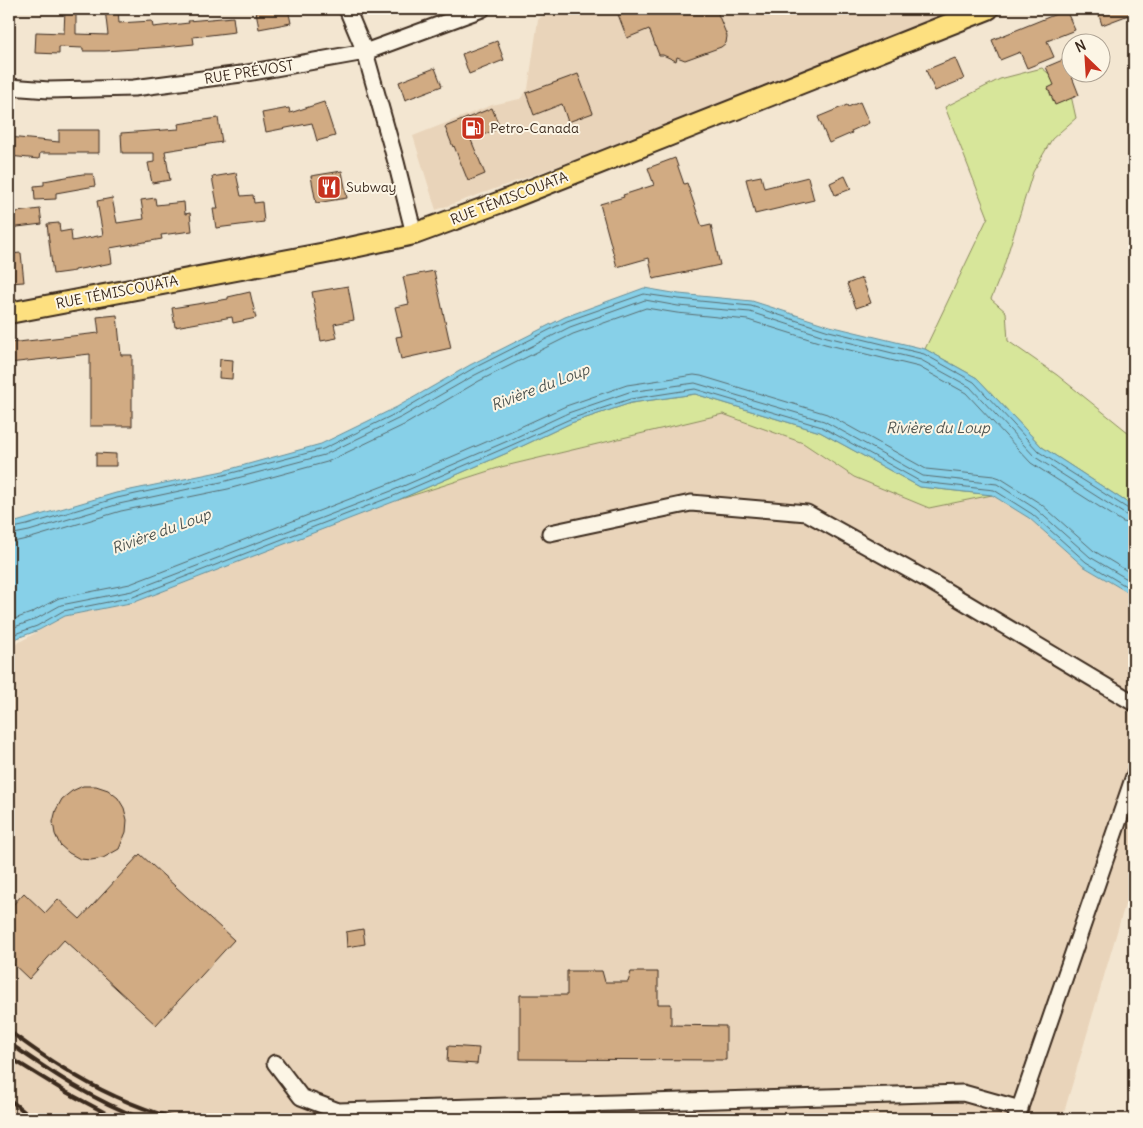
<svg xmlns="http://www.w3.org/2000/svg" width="1143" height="1128" viewBox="0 0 1143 1128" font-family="Delius,sans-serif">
<rect width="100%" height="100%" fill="#f3e6d1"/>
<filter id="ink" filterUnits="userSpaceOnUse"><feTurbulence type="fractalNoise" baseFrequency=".02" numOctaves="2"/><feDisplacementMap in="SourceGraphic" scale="10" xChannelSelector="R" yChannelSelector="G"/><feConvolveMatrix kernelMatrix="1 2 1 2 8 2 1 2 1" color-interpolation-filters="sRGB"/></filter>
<g filter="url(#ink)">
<!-- built -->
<path fill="#e9d4ba" d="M562 9H960L570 162 436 210 413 136 492 105 520 99 528 89 538 20 541 17Z
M723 414 803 443 854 477 929 508 992 495 1029 518 1083 566 1134 596V874L1062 1119H9V648L65 616 135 602 398 500 501 467Z"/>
<!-- green -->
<path fill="#d7e69a" stroke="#89885c" d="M1042 68 1070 91 1076 118 1052 139 1033 172 1002 272 991 299 1006 312 1008 341 1057 375 1134 437V507L1042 447 977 378 925 349 988 217 945 107 1000 79Z
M695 394 820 432 920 487 992 495 929 508 854 477 803 443 723 414 501 467 398 500 514 450 571 423 631 403Z"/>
<!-- water -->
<path fill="#87d0e8" stroke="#698e97" d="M644 288 679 294 752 301 830 326 925 349 977 378 1042 447 1134 507V596L1083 566 1029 518 992 495 920 487 820 432 695 394 631 403 571 423 514 450 398 500 135 602 65 616 39 630 9 641V524L116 493 223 471 321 444 397 407 470 365 565 317Z"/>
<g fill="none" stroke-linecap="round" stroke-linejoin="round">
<!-- shore -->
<path stroke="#596c6f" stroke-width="1" d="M9 529 27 525 117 498 224 475 323 449 399 412 472 369 567 321 644 294 679 299 751 306 829 331 924 354 974 382 1039 452 1130 510H1134
M9 535 29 531 119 504 226 481 324 455 402 417 475 375 570 327 645 300 678 306 750 312 827 337 921 360 970 387 1035 457 1126 515 1134 517
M9 543 31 538 121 511 228 489 327 462 406 424 479 381 573 334 646 308 677 313 748 320 825 344 919 367 966 393 1031 463 1123 522 1134 524
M9 621 31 613 59 598 130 584 391 483 507 433 566 406 627 385 694 375 701 376 827 414 926 469 994 476 1000 478 1041 504 1094 551 1134 575
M9 629 34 620 61 605 132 591 394 490 510 440 568 413 629 392 695 383 824 421 923 476 997 484 1036 509 1090 557 1134 583
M9 636 37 626 63 611 133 597 396 495 512 445 570 419 630 399 695 389 822 427 921 482 994 490 1032 514 1086 562 1134 591"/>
</g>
<!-- building -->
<path fill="#d1ab83" stroke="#3b2a1e" d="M65 9H76V34L108 35 105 9H118L119 23 152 21 153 27 189 23 188 21 233 17 235 32 193 37 194 44 164 47 105 51H83V48L59 47V54L35 53 36 32 64 33Z
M269 9H288L291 23 259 29 256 11Z
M616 9H716L727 36 726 43 721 47 685 60 677 57 676 61 663 55H659L649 29 627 38Z
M1097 9H1134V13L1102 25Z
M1066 10 1075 30 1047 41 1054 57 1027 68 1020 52 1000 60 992 40Z
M497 41 504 60 469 74 462 54Z
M955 58 964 79 935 91 926 70Z
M1065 59 1079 95 1055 105 1048 88 1054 85 1046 67Z
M435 68 442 86 405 100 399 82Z
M578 74 593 113 568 122 562 104 534 115 526 93Z
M324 102 335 136 317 141 312 123 266 132 262 113 289 108 290 113Z
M860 102 869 123 851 131 852 133 829 143 818 117 847 105 848 107Z
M492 108 500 128 471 140 485 174 468 181 454 146 453 147 445 127Z
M218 118 222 142 165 151 170 180 152 183 148 163 154 162V153H122L121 133 179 129 178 124Z
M59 130H99V153H40L39 159 9 156V137L59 142Z
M675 158 684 184 687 183 702 227 711 225 720 265 653 279 649 258 617 267 600 204 624 197 623 195 654 185 648 168Z
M342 171 347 198 316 203 311 176Z
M236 173 241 196 253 195 254 203 262 202 264 222 216 228 213 209H218L212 177Z
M83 174H93L95 186 56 193V199L35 200 34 186 44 185V181Z
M761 176 764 188 808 177 814 200 755 214 746 179Z
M845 176 851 189 835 195 830 183Z
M112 198 117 223 144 219 141 200 155 198 156 205 184 202 185 214 190 213 192 231 161 235 162 239 110 248 112 263 75 270V271L53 274 47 224 59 223 60 232 71 230 72 241 103 235 97 201Z
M40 209 42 224 9 228V213Z
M21 253 24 282 9 283V254Z
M434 271 451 348 401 359 396 337 402 336 395 307 409 304 403 277Z
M862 278 871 303 856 308 847 284Z
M348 286 354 320 334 324 337 338 321 341 312 292Z
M250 292 256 318 233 323 232 317 175 327 172 308 228 299V297Z
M117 315 121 355H132V426H90V354L9 363V343L99 333 97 317Z
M220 359 233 360 232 379 219 378Z
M96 453 116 454V466H96Z
M83 786H96L108 790 118 798 124 808 127 820 126 832 119 849 103 858 91 860 80 859 69 853 60 845 55 834 53 822 56 810 62 799 72 791Z
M140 854 234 940 156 1025 64 940 29 979 9 960V909L24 893 45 913 58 899 80 919Z
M363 929 365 944 347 947 346 932Z
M567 971H602L605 982H628L631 972H658V1004H671V1025L726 1026V1060L520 1059V995H567Z
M448 1046 479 1048 477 1064 447 1062Z"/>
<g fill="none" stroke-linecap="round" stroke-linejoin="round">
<!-- minor casing -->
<g stroke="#3b2a1e" stroke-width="19">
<path id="minor" d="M347 9 365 52 396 162 414 234
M9 87 49 90 134 88 241 74 365 52 482 9
M550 533 691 503 807 513 931 582 1134 703
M275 1063 301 1097 338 1111 963 1093 1020 1109
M1016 1119 1134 776"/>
</g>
<!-- major casing -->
<g stroke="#3b2a1e" stroke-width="24">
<path id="major" d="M9 313 331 252 414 234 501 202 988 9"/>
</g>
<!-- minor -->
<use href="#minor" stroke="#fcf5e5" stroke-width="15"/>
<!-- major -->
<use href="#major" stroke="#fde080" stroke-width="20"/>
<!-- rail -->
<path stroke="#3b2a1e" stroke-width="4" d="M9 1031C27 1044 44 1057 63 1068 97 1090 136 1107 175 1119
M9 1043C52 1073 94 1101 143 1119
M9 1057 66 1092 117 1119
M9 1099 33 1119"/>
</g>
</g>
<!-- icons -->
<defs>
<g id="fuel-square" transform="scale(1.25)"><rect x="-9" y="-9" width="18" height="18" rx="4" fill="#c8321e" stroke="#fcf5e5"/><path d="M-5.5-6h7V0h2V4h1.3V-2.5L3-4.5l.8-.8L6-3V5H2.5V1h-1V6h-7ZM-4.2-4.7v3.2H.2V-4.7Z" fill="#fff"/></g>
<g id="restaurant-square" transform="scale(1.25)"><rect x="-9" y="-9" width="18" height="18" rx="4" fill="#c8321e" stroke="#fcf5e5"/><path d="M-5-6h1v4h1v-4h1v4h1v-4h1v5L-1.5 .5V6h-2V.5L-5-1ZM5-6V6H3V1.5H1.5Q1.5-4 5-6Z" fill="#fff"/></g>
</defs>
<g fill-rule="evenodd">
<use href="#fuel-square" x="473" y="128"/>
<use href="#restaurant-square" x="329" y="187"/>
</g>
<g text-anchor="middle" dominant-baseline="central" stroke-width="4" stroke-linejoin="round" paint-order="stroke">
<!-- street labels -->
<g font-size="14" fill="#3b2a1e" stroke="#fcf5e5">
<text transform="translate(249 72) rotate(-9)">RUE PRÉVOST</text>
<text transform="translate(509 198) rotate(-21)">RUE TÉMISCOUATA</text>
<text transform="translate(117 292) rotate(-11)">RUE TÉMISCOUATA</text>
</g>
<!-- poi labels -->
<g font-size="14" fill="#3b2a1e" stroke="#fcf5e5" text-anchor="start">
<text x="490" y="128">Petro-Canada</text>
<text x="346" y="187">Subway</text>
</g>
<!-- water labels -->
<g font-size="15" font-style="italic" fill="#4e5450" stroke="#fcf5e5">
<text transform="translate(540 387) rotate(-21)">Rivière du Loup</text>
<text x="938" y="427">Rivière du Loup</text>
<text transform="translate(161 531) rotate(-20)">Rivière du Loup</text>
</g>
</g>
<!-- margin -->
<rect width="1143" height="1128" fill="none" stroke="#fcf5e5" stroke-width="30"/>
<rect x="15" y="15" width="1113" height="1098" fill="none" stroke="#3b2a1e" stroke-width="2" filter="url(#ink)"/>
<!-- north arrow -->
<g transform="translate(1086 58) rotate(335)"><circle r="24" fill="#fcf5e5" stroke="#afa495"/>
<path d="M0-4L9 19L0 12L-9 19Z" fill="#c8321e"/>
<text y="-8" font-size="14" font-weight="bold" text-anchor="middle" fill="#3b2a1e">N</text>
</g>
</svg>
